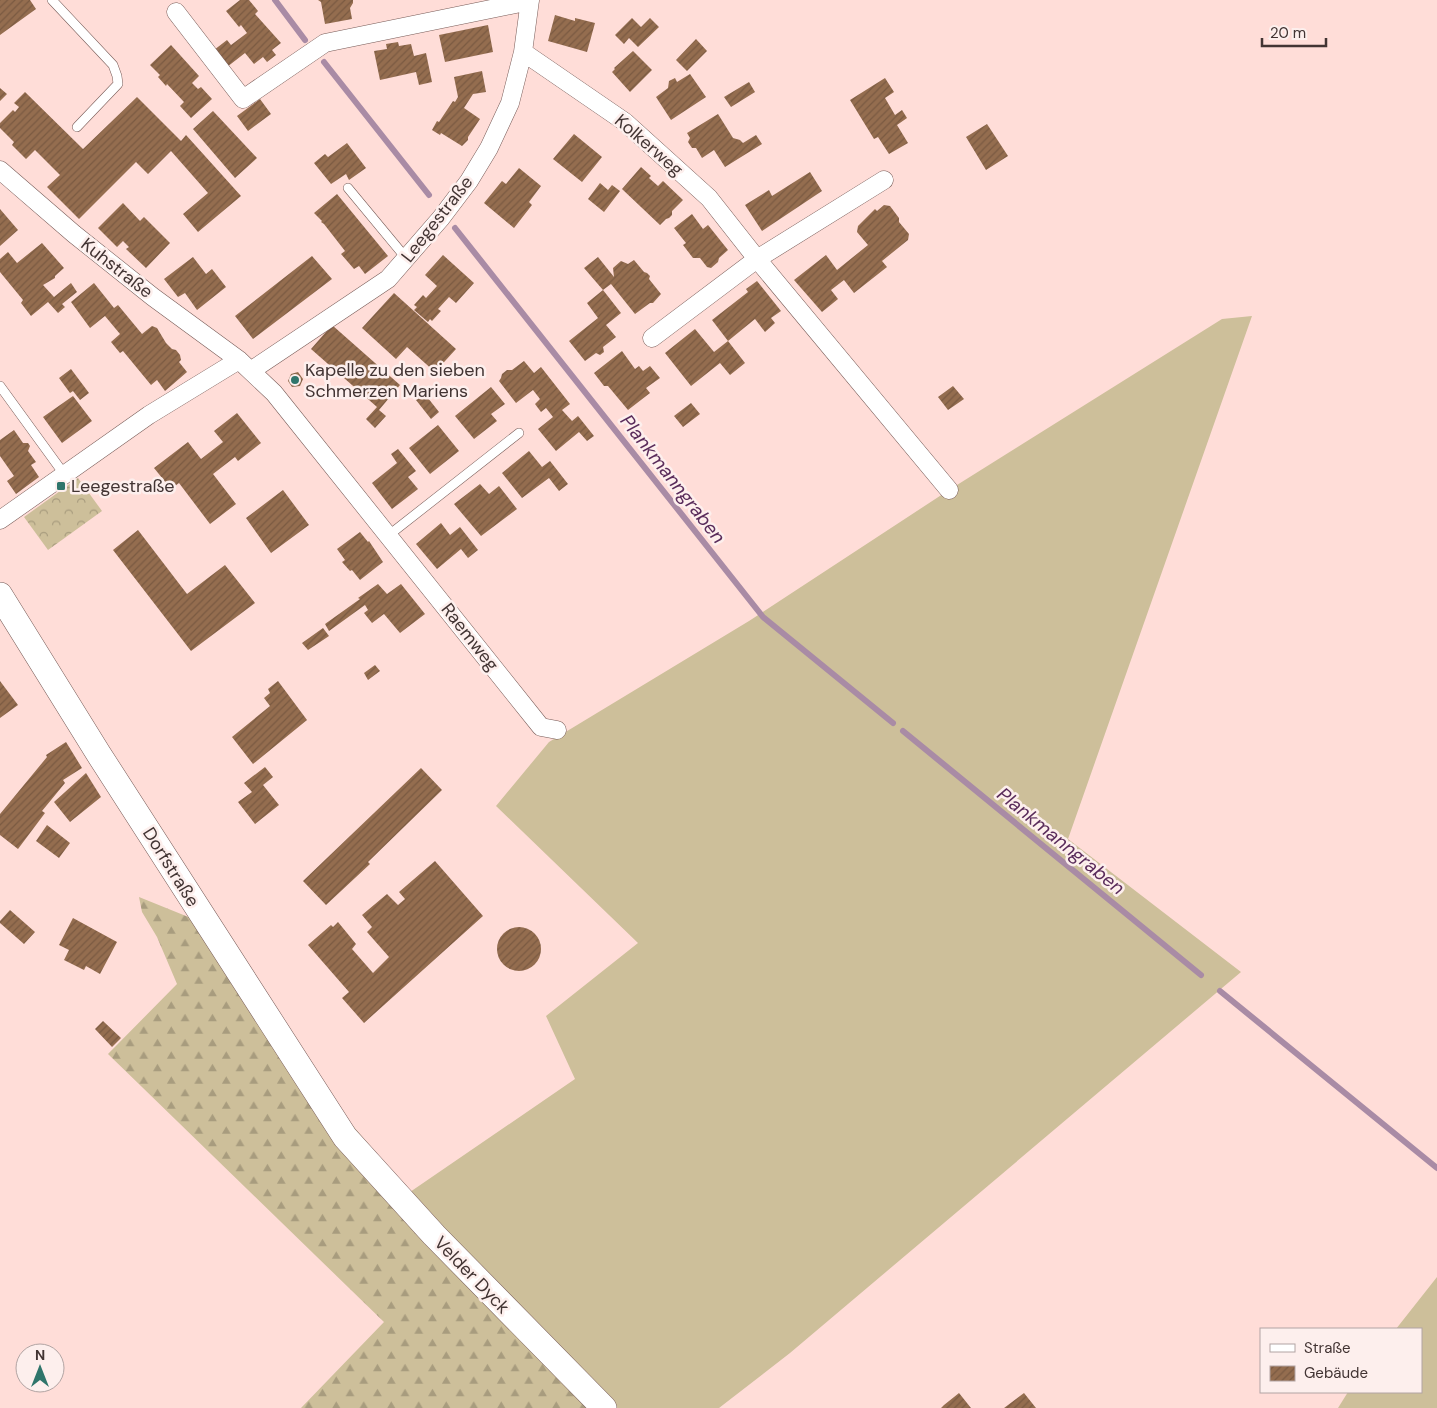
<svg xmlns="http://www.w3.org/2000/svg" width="1437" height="1408" viewBox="0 0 1437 1408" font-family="'DM Sans',sans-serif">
<defs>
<pattern id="forest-firs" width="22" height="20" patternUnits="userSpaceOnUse" patternTransform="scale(1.25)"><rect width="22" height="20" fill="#cdbf9a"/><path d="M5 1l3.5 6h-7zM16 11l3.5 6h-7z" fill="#a89c7e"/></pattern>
<pattern id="park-crowns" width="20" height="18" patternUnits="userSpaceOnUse" patternTransform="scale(1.25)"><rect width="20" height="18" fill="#cdbf9a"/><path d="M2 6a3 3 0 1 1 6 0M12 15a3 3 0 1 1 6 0" fill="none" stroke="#a89c7e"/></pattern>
<pattern id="building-hatch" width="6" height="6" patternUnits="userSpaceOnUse" patternTransform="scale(1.25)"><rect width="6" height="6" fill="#946d4f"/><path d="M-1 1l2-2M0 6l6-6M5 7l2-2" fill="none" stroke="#7a5a42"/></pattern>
</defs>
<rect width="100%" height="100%" fill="#ffddd8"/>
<!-- grass -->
<path fill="#cdbf9a" d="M1252 316 1068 839 1241 972 790 1353 719 1408H610L410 1192 575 1079 546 1016 638 943 496 806 549 742 749 621 949 490 1222 319Z
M1437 1277V1408H1338L1348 1392H1421V1329H1396Z"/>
<!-- forest -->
<path fill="url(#forest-firs)" d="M139 897 223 931 299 1051 353 1126 410 1192 610 1408H301L384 1322 108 1054 177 984 157 937 142 912Z"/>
<!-- park -->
<path fill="url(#park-crowns)" d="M78 478 102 511 48 550 24 517Z"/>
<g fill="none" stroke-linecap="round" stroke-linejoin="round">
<!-- stream -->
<path stroke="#a98ba5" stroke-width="6" d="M275 0 305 40
M324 62 429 195
M455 228 763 617 893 723
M903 731 1201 975
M1220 991 1437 1168"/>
</g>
<!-- building -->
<path fill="url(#building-hatch)" d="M0 0H30L36 9 0 35Z
M240 0H249L258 11 255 14 281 43 272 50 276 55 267 62 263 57 254 64 245 53 227 67 214 50 227 40 231 45 247 33 241 25 239 27 226 11Z
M318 0H353V3L350 8 352 19 325 24 321 2Z
M555 15 575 21V18L595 23 587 52 548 41Z
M632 18 641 27 650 18 659 27 638 47 629 38 624 44 615 35Z
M488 25 493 52 445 62 439 35Z
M696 39 707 51 687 71 676 60Z
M398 42 399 46 411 44 414 56 426 53 432 82 419 85 416 72 380 80 374 51 387 49 386 44Z
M171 45 199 76 192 83 198 89 201 87 212 99 191 118 180 106 184 102 167 84 166 86 158 77 160 75 150 65Z
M633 51 652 70 630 92 612 72 615 69 614 68Z
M482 71 486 92 473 94 464 108 480 119 468 137V140L462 146 441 133 440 135 432 130 437 121 439 122 453 101 455 102 458 97 454 77Z
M690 74 706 97 671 120 656 97 668 88 669 81 675 78 677 82Z
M885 78 894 92 885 98 895 115 902 110 907 118 897 125 908 143 889 154 878 137 874 139 850 100Z
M749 82 755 92 731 107 724 97Z
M0 88 7 94 0 101Z
M25 92 83 149 137 97 181 141 186 135 241 196 198 232 183 214 208 193 171 151 148 174 136 162 79 219 47 187 60 175 35 150 26 159 12 145 14 142 0 128V123L13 110 15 112 19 107 14 103Z
M260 99 271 114 248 131 237 116Z
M213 111 257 158 235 178 193 129Z
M718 114 733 138 740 140 743 143 756 135 762 144 725 167 714 150 702 158 696 148H692L688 142 690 138 687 133Z
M987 124 1008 156 986 170 966 137Z
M574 134 602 157 582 182 553 159Z
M347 143 366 168 349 180 346 174 331 184 314 163 325 154 328 157Z
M641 167 651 176 649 178 658 186 663 181 683 200 672 211V215L669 218 666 219 660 225 622 189Z
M519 168 541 186 529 202 532 205 514 228 484 203 502 181 506 184Z
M810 172 822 191 762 231 745 205 769 190 772 196Z
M600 183 608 190 612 185 620 191 604 212 588 199Z
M337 194 388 256 365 274 359 266 354 269 341 254 345 251 324 224 321 222 322 221 314 213Z
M123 203 140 221 144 217 170 243 146 268 126 249 129 247 123 241 117 247 98 228Z
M884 205 890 206 899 218V222L909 234 908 240 882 261 887 267 854 293 844 280 831 290 838 299 822 312 794 280 826 255 837 270 868 245 857 232 858 226 875 209 877 211Z
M0 209 18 230 0 246Z
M692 214 703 229 708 225 728 250 719 258 718 262 711 268 707 267 700 258H693L683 245 686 243 674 228Z
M42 243 64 268 55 276V278L43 285 54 297 71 283 77 292 62 304 65 307 58 313 48 302 31 316 21 303 23 300 0 272V259L8 252 17 263Z
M443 255 474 283 456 303 449 297 438 309 441 311 432 321 430 319 428 322 414 310 417 307 414 305 423 295 426 298 437 286 425 275Z
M312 256 332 279 253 339 235 316Z
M193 257 206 274 212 269 226 287 197 310 185 293 178 297 164 279Z
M598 257 614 277 613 268 621 261 628 264 634 260 644 272 647 273 650 276 649 279 661 294 653 303H650L635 314 611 284 603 290 621 313 606 325 616 337 603 347 604 352 600 355 596 353 585 361 569 341 598 318 587 303 603 290 584 268Z
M757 281 781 311 771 318 775 323 765 332 755 319 728 341 712 320 748 292 746 289Z
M94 283 114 308 118 305 142 334 152 326 157 328 166 343 172 349 176 350 180 355 181 360 179 362 187 372 165 391 157 380 151 385 123 351 120 353 111 342 120 334 105 316 90 328 71 302Z
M394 293 456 349 435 372 407 347 396 359 362 328Z
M332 325 400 385 379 410 386 416 375 428 366 419 377 407 311 349Z
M695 329 714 352 728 341 745 363 730 375 720 363 691 386 665 353Z
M622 351 635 369 639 366 643 371 650 366 660 378 646 388 650 393 628 410 608 386H604L594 373Z
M524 361 534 373 541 367 570 404 562 410 572 421 578 416 594 436 587 441 579 432 556 451 538 429 553 417 546 408 541 412 535 404 540 399 533 390 516 403 499 381 501 378 502 374 507 370H512Z
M71 369 89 393 80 400 73 391 70 393 59 378Z
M298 372 303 379 300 386 292 387 288 381 291 374Z
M953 386 964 399 948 410 938 397Z
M491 387 505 404 491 414 497 421 474 439 455 416Z
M424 393 439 412 431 419 416 400Z
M73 396 92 421 62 443 43 417Z
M691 403 700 414 683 427 674 416Z
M237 413 261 443 238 461 235 457 213 474 236 504 210 524 179 483 171 489 154 468 188 442 201 459 223 442 214 431Z
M438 425 459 451 430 474 409 448Z
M14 430 23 443H28L30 446 28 451 36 462 31 465 39 477 16 494 7 481 14 476 0 456V440Z
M398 449 416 471 408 477 418 489 392 509 372 483 397 463 391 454Z
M529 451 542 467 550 461 568 484 559 491 549 478 522 498 502 473Z
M480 484 489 494 499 486 517 509 481 536 454 504Z
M283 490 309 525 271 553 246 518Z
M441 523 450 535 460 527 478 550 468 558 461 549 437 569 416 544Z
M138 530 187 594 225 565 255 603 191 651 113 550Z
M360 532 368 542 369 541 383 562 360 580 352 570 350 571 342 562 345 560 337 549Z
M378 584 387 594 401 584 425 614 400 633 384 614 372 623 364 613 368 610 365 605 329 631 325 624 360 599 358 598Z
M323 628 329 636 308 650 302 643Z
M375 665 380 671 368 680 364 673Z
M0 681 18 705 0 718Z
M278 681 307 720 253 764 232 737 270 706 264 698 270 693 268 689Z
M66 742 82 768 63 780 65 783 42 811 45 813 18 849 0 835V814L47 757 46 755Z
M265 767 273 777 263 785 279 805 255 824 238 802 252 792 244 783Z
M421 768 442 790 368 862 370 864 326 905 303 881Z
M86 773 101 797 70 822 54 802Z
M47 825 70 843 59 858 36 841Z
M435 861 483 916 364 1023 342 998 349 992 308 945 331 925 333 927 338 922 356 944 352 949 373 973 389 957 367 932 372 927 362 915 387 894 398 905 405 899 399 892Z
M10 910 35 932 24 944 0 923V921Z
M73 918 117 942 100 974 86 966 84 970 64 960 69 950 59 945Z
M497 949a22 22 0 1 1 44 0a22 22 0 1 1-44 0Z
M103 1021 121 1038 112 1047 95 1029Z
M959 1393 971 1408H941L944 1405Z
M1024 1393 1036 1408H1004Z"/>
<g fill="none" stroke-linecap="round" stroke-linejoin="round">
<!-- service casing -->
<g stroke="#775b57" stroke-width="10">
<path id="service" d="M52 0 113 65 117 76 118 84 77 127
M348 188 406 258
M0 386 64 474
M389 535 519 433"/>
</g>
<!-- minor casing -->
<g stroke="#775b57" stroke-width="19">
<path id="minor" d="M176 12 243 99 325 43 530 1
M523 52 625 122 709 198 757 259 949 490
M0 170 74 234 153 297 239 360 274 393 541 727 557 730
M652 338 757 259 884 180
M252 370 388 279 441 218 469 181 489 148 510 103 523 52 530 0
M0 520 149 415 239 360"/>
</g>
<!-- secondary casing -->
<g stroke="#775b57" stroke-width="26">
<path id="secondary" d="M0 595 98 753 345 1137 434 1235 604 1408"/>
</g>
<!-- service -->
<use href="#service" stroke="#fff" stroke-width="9"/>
<!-- minor -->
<use href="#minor" stroke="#fff" stroke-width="18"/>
<!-- secondary -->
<use href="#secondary" stroke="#fff" stroke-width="25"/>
</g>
<!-- markers -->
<g fill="#2f756b" stroke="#fdefed" stroke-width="2">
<circle cx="295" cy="380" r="5"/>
<rect x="56" y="481" width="10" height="10" rx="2.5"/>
</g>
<g text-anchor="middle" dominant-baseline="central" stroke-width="5" stroke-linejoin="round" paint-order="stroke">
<!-- street labels -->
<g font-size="18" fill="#423433" stroke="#fdefed">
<text transform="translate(649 145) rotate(41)">Kolkerweg</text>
<text transform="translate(437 219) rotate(-52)">Leegestraße</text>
<text transform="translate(117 268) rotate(38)">Kuhstraße</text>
<text transform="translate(470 637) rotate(52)">Raemweg</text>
<text transform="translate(171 867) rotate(58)">Dorfstraße</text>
<text transform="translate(472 1275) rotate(46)">Velder Dyck</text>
</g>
<!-- poi labels -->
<g font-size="18" fill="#423433" stroke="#fdefed" text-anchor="start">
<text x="305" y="370">Kapelle zu den sieben<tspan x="305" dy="21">Schmerzen Mariens</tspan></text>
<text x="71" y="486">Leegestraße</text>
</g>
<!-- water labels -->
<g font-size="19" font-style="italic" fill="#5a2c5b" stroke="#fdefed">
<text transform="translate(673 479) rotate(52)">Plankmanngraben</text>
<text transform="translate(1061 841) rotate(39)">Plankmanngraben</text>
</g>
</g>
<!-- legend -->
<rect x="1260" y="1328" width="162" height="65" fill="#fdefed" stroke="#b2a4a3"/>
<rect x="1270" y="1344" width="25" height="8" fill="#ffffff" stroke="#b2a4a3"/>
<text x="1304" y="1353" font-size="15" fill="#423433">Straße</text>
<rect x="1270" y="1366" width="25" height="15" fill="url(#building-hatch)" stroke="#b2a4a3"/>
<text x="1304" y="1378" font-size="15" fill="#423433">Gebäude</text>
<!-- north arrow -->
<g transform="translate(40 1368)"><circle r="24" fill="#fdefed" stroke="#b2a4a3"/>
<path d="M0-4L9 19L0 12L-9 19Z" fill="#2f756b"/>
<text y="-8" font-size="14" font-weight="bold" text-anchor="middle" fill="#423433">N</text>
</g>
<!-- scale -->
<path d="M1262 38v8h64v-8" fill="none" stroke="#423433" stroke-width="2.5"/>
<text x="1270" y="38" font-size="15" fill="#423433" stroke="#fdefed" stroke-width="4" paint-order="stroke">20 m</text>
</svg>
